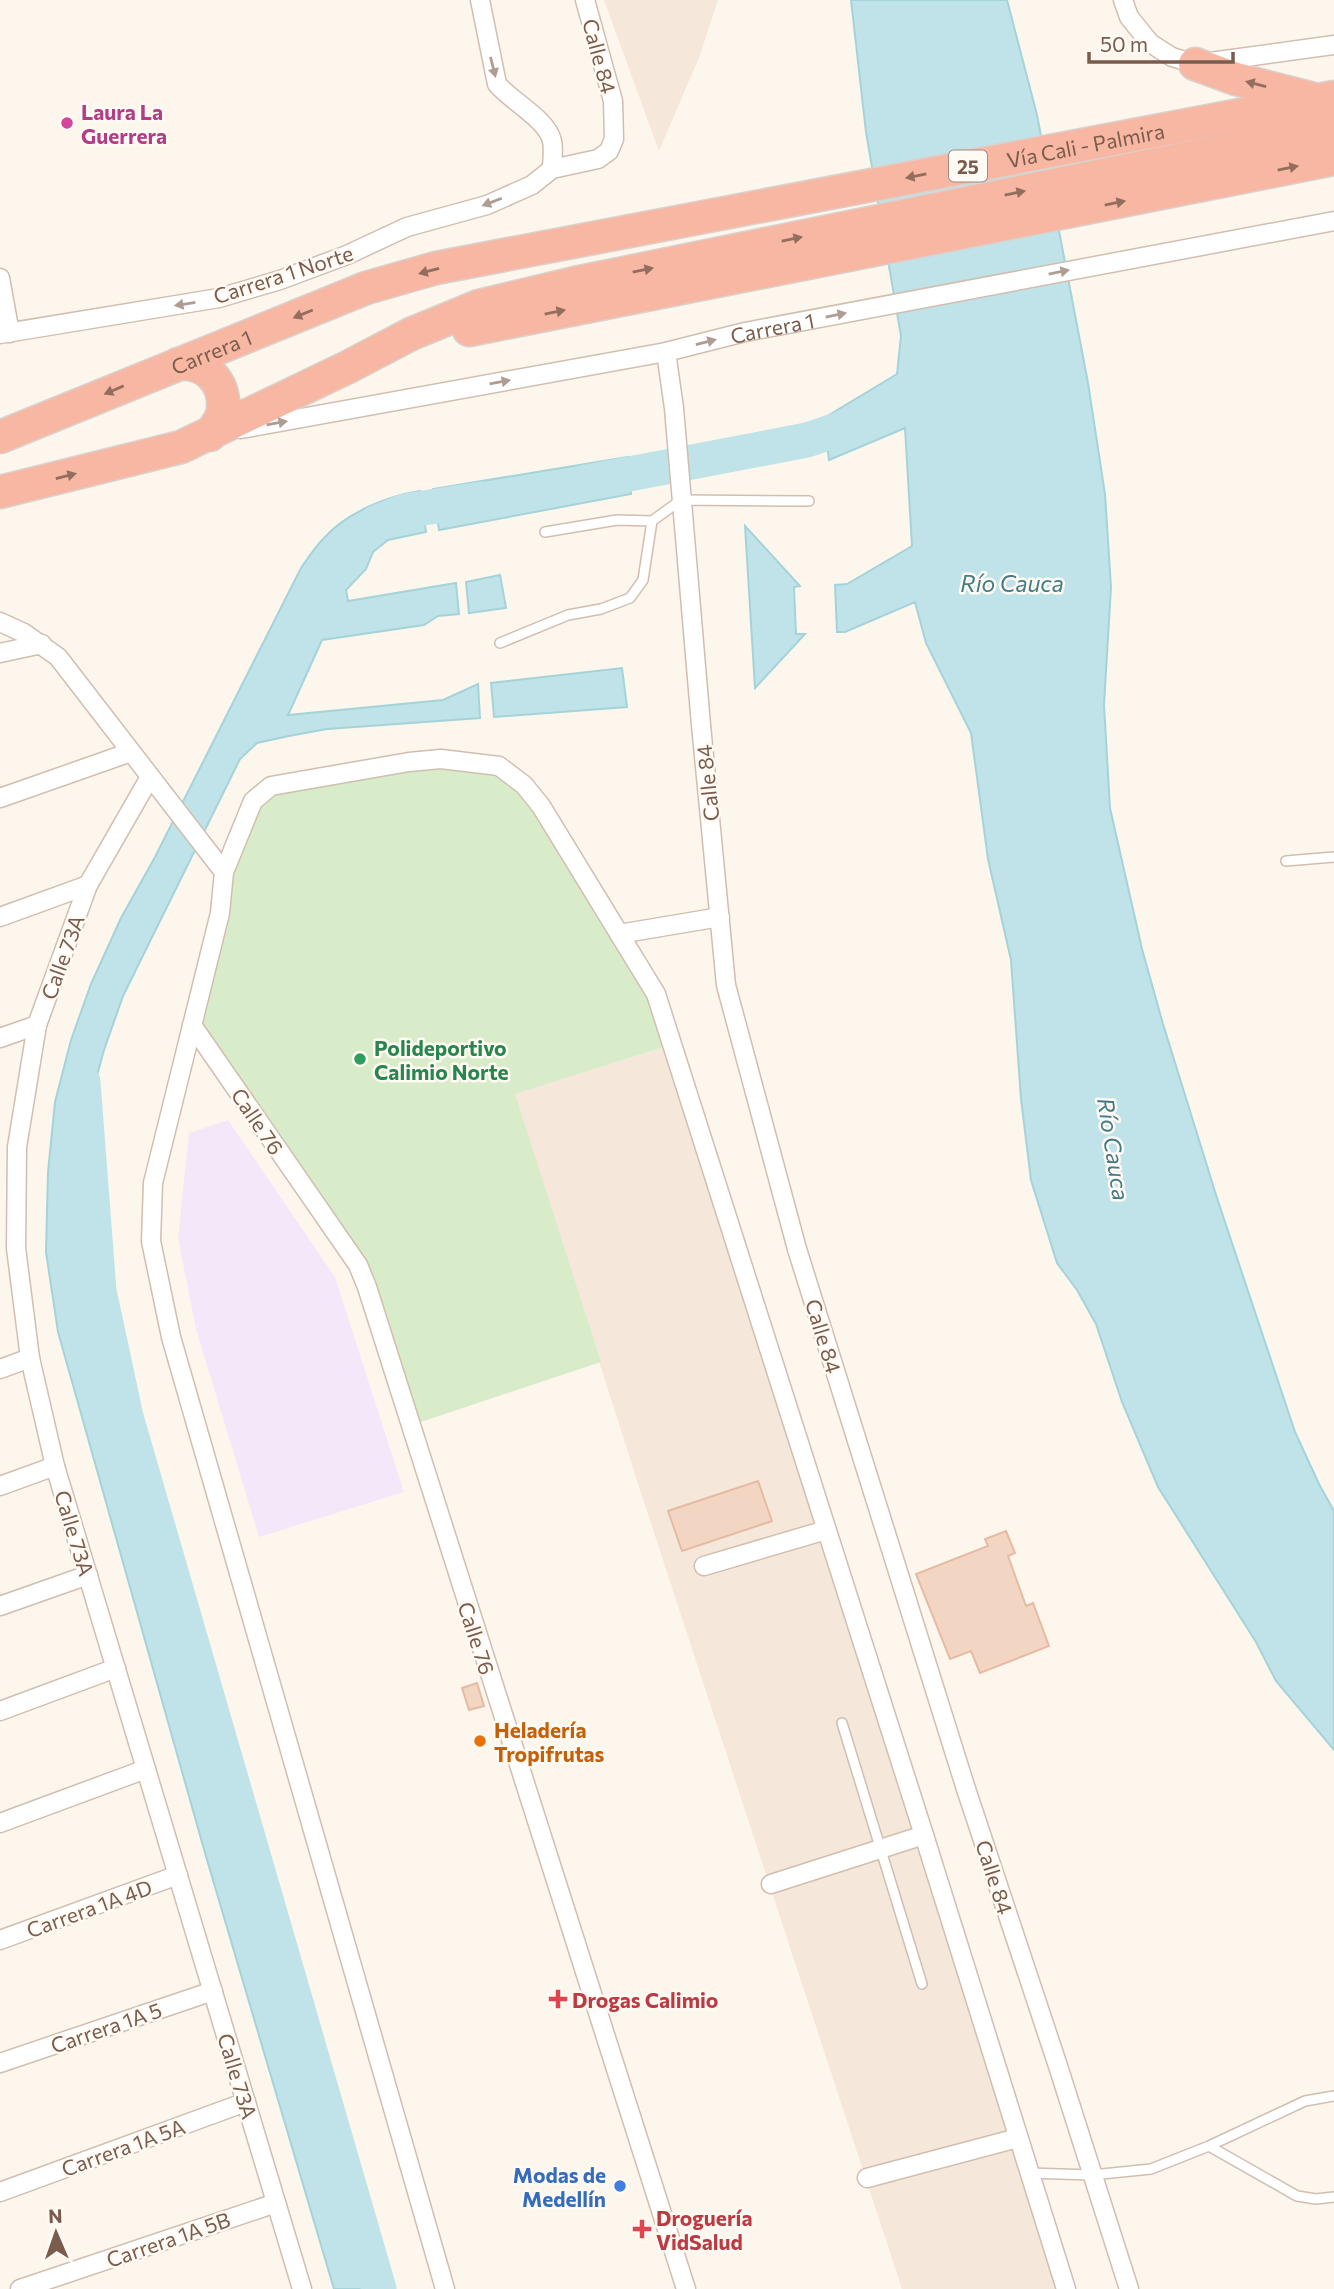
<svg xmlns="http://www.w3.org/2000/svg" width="1334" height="2289" viewBox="0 0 1334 2289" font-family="Commissioner,sans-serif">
<rect width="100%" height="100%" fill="#fdf6ec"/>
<!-- residential -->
<path fill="#f5e8da" d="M604 0H718L700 55 659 151Z
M670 1045 1066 2289H902L639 1487 514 1094Z"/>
<!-- education -->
<path fill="#f3e8fa" d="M228 1120 335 1277 404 1492 259 1537 196 1329 178 1238 189 1133Z"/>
<!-- green -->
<path fill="#d8ecc9" d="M409 762 499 766 524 785 656 994 670 1045 515 1094 601 1362 409 1426 367 1287 192 1025 224 893 263 791Z"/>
<!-- water -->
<path fill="#bfe3e8" stroke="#a5d3da" stroke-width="2" d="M851 0H1007L1037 115 1088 383 1105 494 1111 587 1104 705 1110 808 1142 949 1163 1024 1217 1198 1295 1432 1319 1484 1334 1511V1750L1276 1681 1256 1642 1158 1487 1122 1402 1096 1324 1077 1290 1057 1263 1031 1180 1021 1099 1011 960 988 859 971 733 926 643 915 602 845 632H837L835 585 847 584 912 546 905 428 829 460 824 418 897 374 901 336 866 132Z
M628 457 631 494 439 530 433 489Z
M420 491 426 532 388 540 373 552 366 569 346 590 348 601 456 583 459 614 438 616 424 625 322 640 288 715 443 700 478 684 480 718 327 729 289 736 257 743 240 759 123 996 104 1050 88 1108 82 1174 80 1250 91 1325 238 1843 370 2289H334L205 1853 58 1332 46 1252 48 1172 55 1102 71 1040 91 984 121 918 155 857 301 568C308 558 315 547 324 538 346 513 387 496 420 491Z
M745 526 800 586 794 587 796 634H805L755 688Z
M500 575 506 608 469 613 466 582Z
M622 668 627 707 494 717 491 683Z"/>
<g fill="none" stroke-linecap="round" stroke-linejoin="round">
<!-- river -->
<path stroke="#bfe3e8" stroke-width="35" d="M582 483 807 440 872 418
M376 523 405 511 482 499
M83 1082 99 1291 126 1417 379 2289"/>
</g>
<!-- building -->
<path fill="#f3d5c3" stroke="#e6bba3" stroke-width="2" d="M758 1481 772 1521 682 1551 668 1511Z
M1006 1531 1015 1553 1008 1556 1026 1606 1033 1603 1049 1646 980 1673 971 1651 950 1659 916 1574 988 1546 985 1539Z
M477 1683 484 1706 469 1710 462 1688Z"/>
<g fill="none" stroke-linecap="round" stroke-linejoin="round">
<!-- lane casing -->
<g stroke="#d1beb0" stroke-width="12">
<path id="lane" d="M652 521 681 500 809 501
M500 643 568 615 601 609 630 598 643 580 652 521 617 520 545 532
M1286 861 1334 857
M842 1723 922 1984
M1209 2146 1297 2196 1316 2199 1334 2197
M1029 2173 1092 2175 1151 2169 1209 2146 1305 2101 1334 2096"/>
</g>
<!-- street casing -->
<g stroke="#d1beb0" stroke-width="21">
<g id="street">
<path d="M480 0 497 84C511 101 547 119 552 141 554 149 552 161 552 169"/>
<path d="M1123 0 1129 17 1150 43 1172 57 1195 64 1334 45"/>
<path d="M0 278 10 333"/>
<path d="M0 334 219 298 280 280 347 255 407 227 487 205 532 185 552 169 598 159 609 151 614 139 613 101 585 0"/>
<path d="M666 352 674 408 701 725 726 985 797 1249 966 1789 1058 2066 1129 2289"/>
<path id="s1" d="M241 429 666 352 745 332 1334 221"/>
<path d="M0 622 24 633 58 657 224 872"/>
<path d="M0 653 42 644"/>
<path d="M150 777 88 885 37 1025 17 1147 16 1248 30 1358 55 1466 302 2289"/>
<path d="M0 798 131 752"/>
<path d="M0 917 88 885"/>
<path d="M619 934 720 917"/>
<path d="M192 1025 358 1265 367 1287 686 2289"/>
<path d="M0 1038 37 1025"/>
<path d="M0 1369 30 1358"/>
<path d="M0 1486 55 1466"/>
<path d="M704 1566 826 1530"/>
<path d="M0 1606 88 1575"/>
<path d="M0 1711 116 1668"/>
<path d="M0 1823 146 1769"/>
<path d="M771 1884 924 1835"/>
<path d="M0 1940 178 1875"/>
<path d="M0 2063 213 1991"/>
<path d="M867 2178 1018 2138"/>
<path d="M0 2192 246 2102"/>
<path d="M20 2289 276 2203"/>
<path d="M445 2289 171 1337 151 1241 153 1183 220 913 224 872 253 801 271 786 409 762 441 759 499 766 524 785 541 806 656 994 924 1835 1066 2289"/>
</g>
</g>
<!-- highway casing -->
<g stroke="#dad1cd" stroke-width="35">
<g id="highway">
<path d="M1195 64 1236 79 1310 98"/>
<path d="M469 330 1334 159"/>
<path d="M178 364C205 361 226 382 223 410 222 419 215 427 210 435"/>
<path id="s2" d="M0 437 366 288 436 268 1334 97"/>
<path d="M0 492 181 447 348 367 411 334 479 306 575 283 1334 128"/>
</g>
</g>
<!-- lane -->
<use href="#lane" stroke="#fff" stroke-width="9"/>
<!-- street -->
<use href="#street" stroke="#fff" stroke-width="18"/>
<!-- highway -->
<use href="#highway" stroke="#f7b7a3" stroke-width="32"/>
</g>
<!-- one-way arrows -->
<defs><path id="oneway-solid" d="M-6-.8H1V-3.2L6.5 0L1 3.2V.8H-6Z" transform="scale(1.75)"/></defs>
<g fill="#af9d94">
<use href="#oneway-solid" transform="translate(493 67) rotate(76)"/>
<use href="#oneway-solid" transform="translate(492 202) rotate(159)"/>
<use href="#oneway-solid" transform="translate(1059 272) rotate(-11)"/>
<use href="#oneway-solid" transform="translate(185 304) rotate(171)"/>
<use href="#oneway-solid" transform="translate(836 315) rotate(-11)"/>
<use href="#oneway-solid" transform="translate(706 342) rotate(-14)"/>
<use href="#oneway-solid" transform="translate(500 382) rotate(-10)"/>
<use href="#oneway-solid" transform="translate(277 423) rotate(-10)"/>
</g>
<g fill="#936e5e">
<use href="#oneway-solid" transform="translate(1256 84) rotate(-166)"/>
<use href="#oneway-solid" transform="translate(1288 168) rotate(-12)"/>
<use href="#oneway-solid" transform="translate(916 176) rotate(169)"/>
<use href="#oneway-solid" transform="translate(1015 193) rotate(-12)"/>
<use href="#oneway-solid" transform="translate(1115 203) rotate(-11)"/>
<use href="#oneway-solid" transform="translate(792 239) rotate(-12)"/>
<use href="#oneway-solid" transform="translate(643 270) rotate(-11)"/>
<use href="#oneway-solid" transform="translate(429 271) rotate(165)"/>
<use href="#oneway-solid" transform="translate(555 312) rotate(-11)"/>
<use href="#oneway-solid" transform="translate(303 314) rotate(158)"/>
<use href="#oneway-solid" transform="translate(114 390) rotate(157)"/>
<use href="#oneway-solid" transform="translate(66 476) rotate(-14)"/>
</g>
<!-- markers -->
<circle fill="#d1479c" stroke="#fffaf3" stroke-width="2.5" cx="67" cy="123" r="7"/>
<circle fill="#2e9e5b" stroke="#fffaf3" stroke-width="2.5" cx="360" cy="1059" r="7"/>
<circle fill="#e8710a" stroke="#fffaf3" stroke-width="2.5" cx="480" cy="1741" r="7"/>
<g fill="#e0444e" stroke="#fffaf3" stroke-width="2.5">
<path d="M554.5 1988.5h7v7h7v7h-7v7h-7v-7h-7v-7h7z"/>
<path d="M638.5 2218.5h7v7h7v7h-7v7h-7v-7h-7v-7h7z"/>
</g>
<circle fill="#3f7fe0" stroke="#fffaf3" stroke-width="2.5" cx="620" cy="2186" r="7"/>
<g text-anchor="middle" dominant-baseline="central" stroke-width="5" stroke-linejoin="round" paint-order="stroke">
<!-- shield labels -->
<rect fill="#fffaf3" stroke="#a28b7f" stroke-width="2" x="949" y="150.5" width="38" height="31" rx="5"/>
<g font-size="19" font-weight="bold" fill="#7a5c4d">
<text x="968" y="166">25</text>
</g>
<!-- street labels -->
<g font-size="21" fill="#7a5c4d" stroke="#fffaf3">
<text transform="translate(600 56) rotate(75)">Calle 84</text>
<text stroke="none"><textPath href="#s2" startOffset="1129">Vía Cali - Palmira</textPath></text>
<text transform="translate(283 274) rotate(-18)">Carrera 1 Norte</text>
<text stroke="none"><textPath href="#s1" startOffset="541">Carrera 1</textPath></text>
<text stroke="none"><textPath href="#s2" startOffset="228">Carrera 1</textPath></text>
<text transform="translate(707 783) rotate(-96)">Calle 84</text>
<text transform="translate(62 957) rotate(-70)">Calle 73A</text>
<text transform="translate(258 1121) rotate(56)">Calle 76</text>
<text transform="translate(824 1336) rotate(73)">Calle 84</text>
<text transform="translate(75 1533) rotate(73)">Calle 73A</text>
<text transform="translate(477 1638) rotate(72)">Calle 76</text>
<text transform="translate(995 1877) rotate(72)">Calle 84</text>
<text transform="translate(89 1908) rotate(-20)">Carrera 1A 4D</text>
<text transform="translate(106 2027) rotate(-19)">Carrera 1A 5</text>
<text transform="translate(238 2076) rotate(73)">Calle 73A</text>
<text transform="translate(123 2147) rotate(-20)">Carrera 1A 5A</text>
<text transform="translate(168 2239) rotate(-19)">Carrera 1A 5B</text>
</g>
<!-- hotel labels -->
<g font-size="21" font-weight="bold" fill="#b23c85" stroke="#fffaf3" text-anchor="start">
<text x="81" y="111">Laura La<tspan x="81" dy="24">Guerrera</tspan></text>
</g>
<!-- leisure labels -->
<g font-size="21" font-weight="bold" fill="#27864d" stroke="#fffaf3" text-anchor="start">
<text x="374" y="1047">Polideportivo<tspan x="374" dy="24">Calimio Norte</tspan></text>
</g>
<!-- food labels -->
<g font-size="21" font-weight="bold" fill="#c56008" stroke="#fffaf3" text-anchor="start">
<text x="494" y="1729">Heladería<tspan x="494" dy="24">Tropifrutas</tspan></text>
</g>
<!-- health labels -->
<g font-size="21" font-weight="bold" fill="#be3a42" stroke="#fffaf3" text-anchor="start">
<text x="572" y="1999">Drogas Calimio</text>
<text x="656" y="2217">Droguería<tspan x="656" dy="24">VidSalud</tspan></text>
</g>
<!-- shop labels -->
<g font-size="21" font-weight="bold" fill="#366cbe" stroke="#fffaf3" text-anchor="end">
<text x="606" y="2174">Modas de<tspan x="606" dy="24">Medellín</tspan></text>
</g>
<!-- water labels -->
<g font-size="23" font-style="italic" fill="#437c86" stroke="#fffaf3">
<text x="1012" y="583">Río Cauca</text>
<text transform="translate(1114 1149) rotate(81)">Río Cauca</text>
</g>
</g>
<!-- north arrow -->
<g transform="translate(56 2233) rotate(358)" stroke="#fffaf3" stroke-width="5" paint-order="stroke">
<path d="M0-5L12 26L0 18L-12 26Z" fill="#7a5c4d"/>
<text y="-10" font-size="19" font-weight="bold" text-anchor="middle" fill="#7a5c4d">N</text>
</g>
<!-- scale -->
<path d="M1089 52v10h144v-10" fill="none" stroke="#7a5c4d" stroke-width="3.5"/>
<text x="1100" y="52" font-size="21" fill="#7a5c4d" stroke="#fffaf3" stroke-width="5" paint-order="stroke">50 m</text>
</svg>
